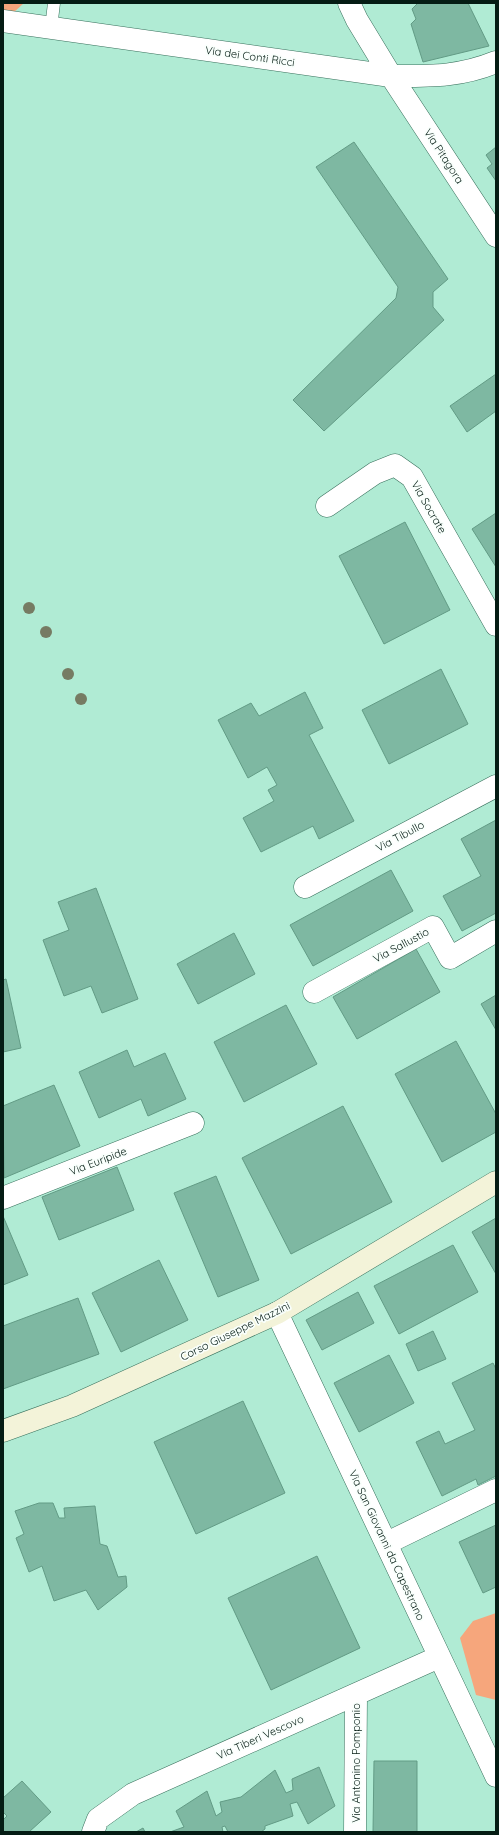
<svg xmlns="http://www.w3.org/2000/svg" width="499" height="1835" viewBox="0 0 499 1835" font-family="Quicksand,sans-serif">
<rect width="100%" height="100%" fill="#b0ebd4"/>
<!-- green -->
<path fill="#f6a67c" d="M3 3H24L13 13H3Z
M496 1613V1700L476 1695 460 1638 473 1621Z"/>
<!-- building -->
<path fill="#7eb8a2" stroke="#629b85" d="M418 3H468L489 46 423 62 411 24 416 19 412 9Z
M354 142 448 279 433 292V307L444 320 324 431 293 400 396 298 398 287 316 167Z
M496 147V181L487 168 492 164 486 155Z
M496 374V411L467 432 450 406Z
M496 513V567L472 529Z
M405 522 450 610 384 644 339 556Z
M441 669 468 724 389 764 362 710Z
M305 692 323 728 309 735 354 821 319 839 313 826 261 852 243 818 274 801 268 790 277 785 267 767 248 778 218 720 251 703 259 716Z
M496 820V913L462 931 443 896 481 876 461 839Z
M391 870 413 911 313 966 290 925Z
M96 888 138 999 102 1013 91 986 64 996 43 940 69 930 58 902Z
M234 933 255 974 198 1004 177 964Z
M416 949 440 992 357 1039 333 997Z
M6 979 21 1048 3 1052V980Z
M496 995V1030L481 1004Z
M286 1005 317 1064 244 1102 214 1042Z
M456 1041 496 1114V1132L442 1162 395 1074Z
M127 1050 134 1067 165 1053 186 1099 148 1116 141 1099 99 1118 79 1072Z
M54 1085 80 1146 4 1178 3 1106Z
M343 1106 392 1202 291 1254 242 1158Z
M117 1167 134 1210 59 1240 42 1197Z
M216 1176 259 1280 218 1297 174 1193Z
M3 1216 28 1275 3 1285Z
M496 1218V1274L472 1232Z
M453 1245 478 1292 399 1334 374 1286Z
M159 1260 188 1320 121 1352 92 1293Z
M358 1292 374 1323 322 1350 306 1320Z
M78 1298 99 1354 3 1389V1326Z
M433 1331 446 1359 418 1371 406 1344Z
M389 1355 414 1403 359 1432 334 1383Z
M493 1363 496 1369V1476L478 1485 476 1479 442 1496 416 1442 439 1431 445 1444 475 1430 452 1383Z
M243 1401 285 1493 196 1534 154 1442Z
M39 1503H53L59 1518H65L64 1508 95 1506 100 1544 107 1546 118 1577 126 1576 127 1587 98 1610 86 1590 54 1601 42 1566 29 1572 16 1538 24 1534 15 1511Z
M496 1525V1587L483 1593 459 1542Z
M317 1556 360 1648 271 1690 228 1598Z
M374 1761H417V1832H373Z
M319 1767 335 1806 308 1824 297 1802 290 1804 293 1816 265 1826V1829L261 1832H228L225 1826 222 1827 223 1832H170L184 1827 176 1811 207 1791 216 1816 222 1812 220 1802 241 1797 275 1770 286 1793 293 1790 292 1779Z
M22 1781 51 1812 29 1832H3V1820L7 1816 3 1812V1798Z
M143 1828 145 1832H136Z"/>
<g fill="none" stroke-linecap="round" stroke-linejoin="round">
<!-- lane casing -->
<g stroke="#38705c" stroke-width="13">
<path id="lane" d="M51 28 54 3"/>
</g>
<!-- street casing -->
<g stroke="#38705c" stroke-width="23">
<path id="street" d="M349 3 357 20 391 76 496 236
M3 21 391 76C431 76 459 77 496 62
M327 506 375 473 395 465 412 477 496 625
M305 887 496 786
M314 992 433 927 450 958 496 931
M3 1198 193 1123
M277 1313 496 1776
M387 1543 496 1490
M93 1832 98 1819 133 1794 439 1657
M355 1832 356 1695"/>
</g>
<!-- secondary casing -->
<g stroke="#38705c" stroke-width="23">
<path id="secondary" d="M3 1431 72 1406 277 1313 496 1182"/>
</g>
<!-- lane -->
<use href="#lane" stroke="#fff" stroke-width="12"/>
<!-- street -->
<use href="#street" stroke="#fff" stroke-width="22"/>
<!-- secondary -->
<use href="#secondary" stroke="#f3f3d9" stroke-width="22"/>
</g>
<!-- trees -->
<g fill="#767b63">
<circle cx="29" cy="608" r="6"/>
<circle cx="46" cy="632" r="6"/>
<circle cx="68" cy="674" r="6"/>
<circle cx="81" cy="699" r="6"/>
</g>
<g text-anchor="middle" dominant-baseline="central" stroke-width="3.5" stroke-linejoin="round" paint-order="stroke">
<!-- street labels -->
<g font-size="11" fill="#051c14" stroke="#f9fffc">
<text transform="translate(250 56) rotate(8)">Via dei Conti Ricci</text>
<text transform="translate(444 156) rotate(57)">Via Pitagora</text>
<text transform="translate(429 507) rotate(60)">Via Socrate</text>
<text transform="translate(400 836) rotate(-28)">Via Tibullo</text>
<text transform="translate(401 945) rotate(-28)">Via Sallustio</text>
<text transform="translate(98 1161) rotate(-21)">Via Euripide</text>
<text transform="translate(235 1331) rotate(-26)">Corso Giuseppe Mazzini</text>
<text transform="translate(387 1545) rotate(65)">Via San Giovanni da Capestrano</text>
<text transform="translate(260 1737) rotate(-24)">Via Tiberi Vescovo</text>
<text transform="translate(356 1763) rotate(-90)">Via Antonino Pomponio</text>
</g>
</g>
<!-- border -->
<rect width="499" height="1835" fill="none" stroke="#051c14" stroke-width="8"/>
</svg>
